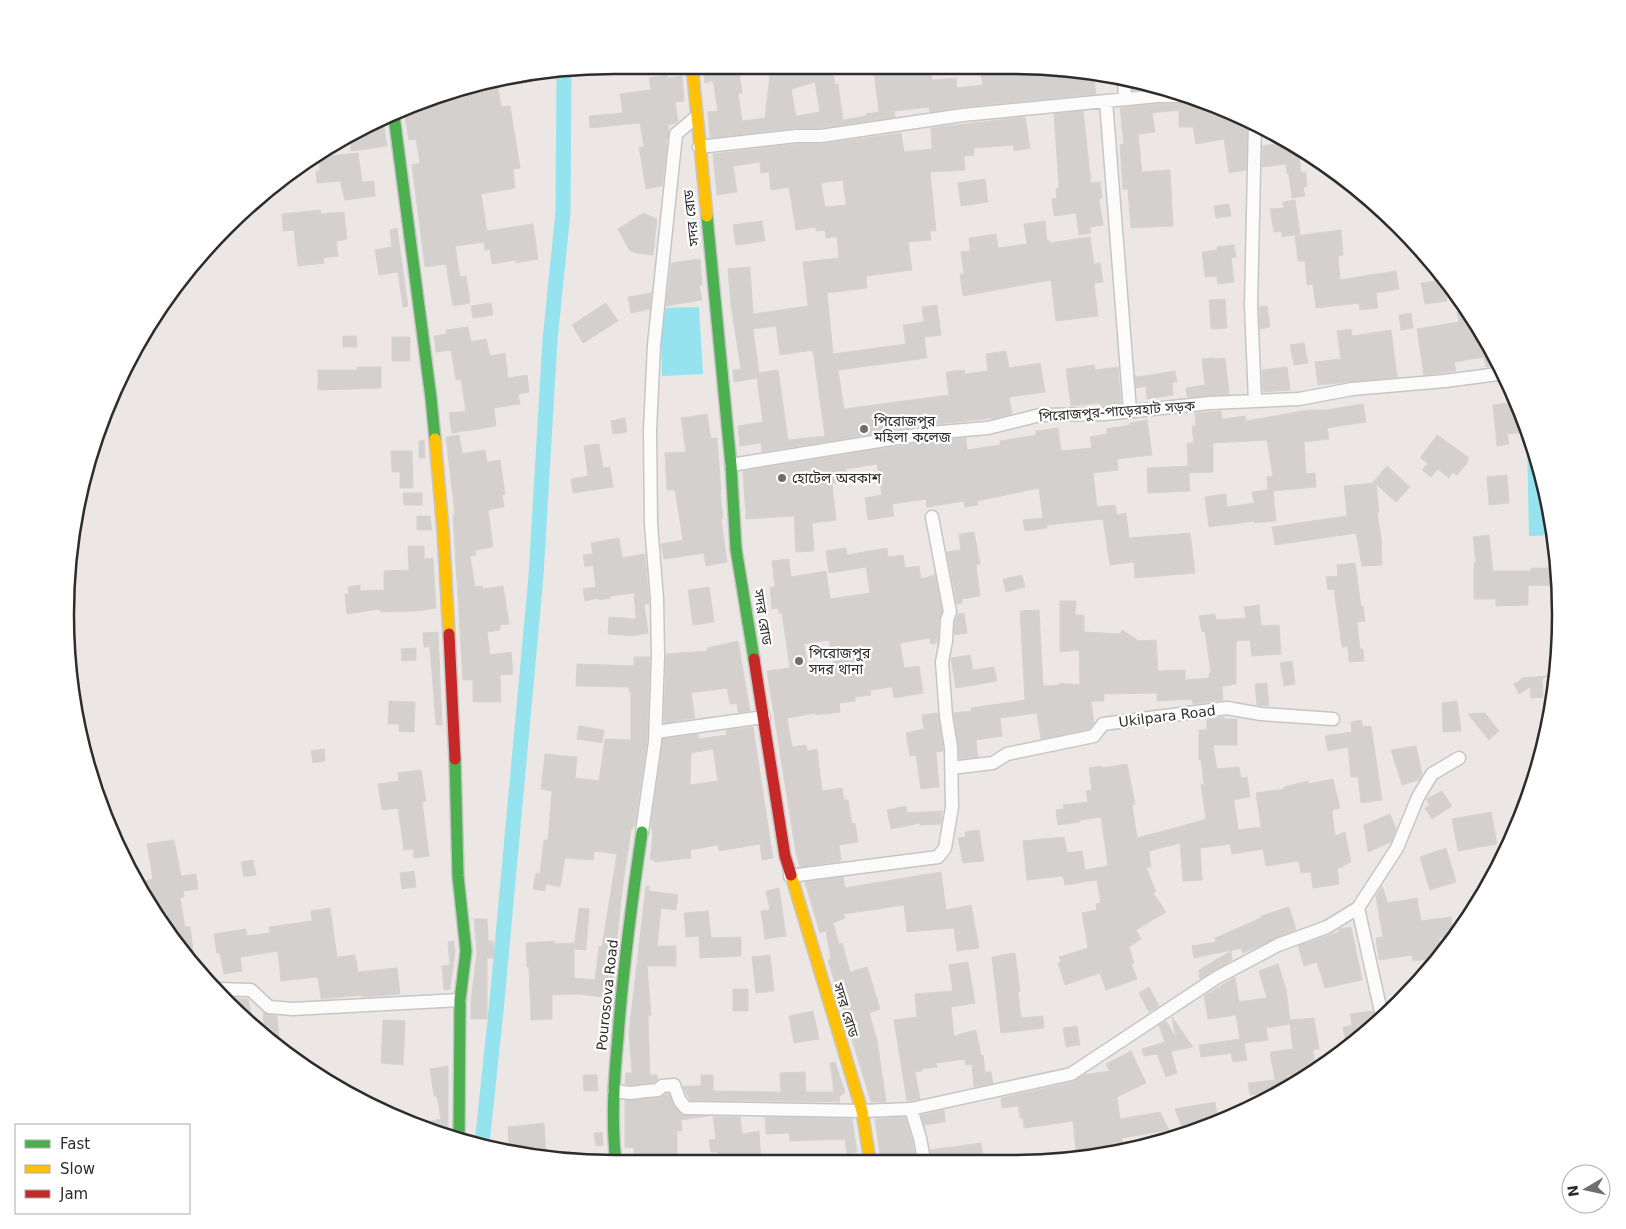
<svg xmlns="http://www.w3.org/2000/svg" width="1626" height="1229" viewBox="0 0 1626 1229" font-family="'DejaVu Sans','Noto Sans Bengali',sans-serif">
<rect width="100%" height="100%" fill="#ece7e4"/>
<!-- water -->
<path fill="#94e3ef" d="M699 307 703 374 662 376 661 339 663 308Z
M1528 435 1542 473 1553 535 1529 536 1527 436Z"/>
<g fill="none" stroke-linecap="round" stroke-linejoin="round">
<!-- canal -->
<path stroke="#94e3ef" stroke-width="15" d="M482 1144 497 1001 536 576 550 340 563 212 564 72"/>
</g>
<!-- building -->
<path fill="#d3d0cd" stroke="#d7d3d0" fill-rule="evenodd" d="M810 66H832L835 85 838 84 843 120 866 116V114L879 112 874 71 905 68V66H931L932 80 956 78 957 88 983 85 981 75 1047 66 1093 74 1096 94 962 107 930 112 929 107 894 111 895 117 820 128H795L710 138 708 112 718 111 713 81 705 83 704 72 718 70V75L739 72 742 93H738L742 121 765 118 770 74 781 68 789 74 811 75ZM815 82 820 112 796 116 791 89Z
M667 75 668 78 682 76 684 101 675 102 678 121 676 123 668 125 669 132 667 140H666L667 146 662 186 646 189 639 147H644L640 123 590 128 589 116 623 113 620 94 651 90 649 78Z
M1132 80 1153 84 1165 88 1133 90Z
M497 81 501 107 510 106 520 168 513 169 515 188 481 194 487 231 533 224 538 259 516 263V260L492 264 490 249 485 250 484 242 455 246 460 277 466 276 470 303 453 306 446 264 425 267 412 165 420 163 416 139 409 140 404 112 456 90 457 96 483 92 481 83Z
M1193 99 1248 119 1246 170 1229 173 1224 139 1196 144 1193 127H1179V110L1152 113 1155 132 1138 134 1142 172 1170 170 1173 226 1131 228 1128 189H1123L1120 145 1124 144 1120 108 1158 104H1185L1189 103Z
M1083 111 1091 183 1100 182 1102 198 1099 199 1103 225 1090 227 1091 233 1079 235 1076 213 1054 216 1052 199 1057 198 1056 189 1059 188 1054 114Z
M1025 117 1030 148 1014 151V145L974 148V155L964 156 965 170 930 172 936 231H930L931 240 908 242 912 270 866 276 867 288 827 293 833 354 906 344 903 325 924 322 922 307 937 305 941 335 924 337 927 358 838 370 844 409 949 395 946 372 964 370 965 374 988 371 986 354 1006 351 1009 368 1040 363 1045 392 1009 397 1012 414 996 418 928 425 762 452 761 443 740 446 738 426 763 422 757 378 734 382 733 370 741 369 731 305 728 269 750 267 753 314 808 306 803 262 839 258 837 236 826 238 825 230 816 231V227L796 230 789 187 771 190 769 172 761 173 760 162 733 166 737 192 717 195 713 154 796 144H822L901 133 904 152 932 149 931 128ZM843 180 846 205 825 207 821 183ZM776 326 780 355 813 350 825 436 788 440 778 370 759 373 753 329Z
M383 121 387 146 351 151 350 134Z
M1290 142 1298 147 1301 173 1306 172 1307 186 1303 187 1305 196 1292 198 1289 174H1287L1286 164 1262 167 1263 146Z
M358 153 362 182 374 181 375 196 345 200 340 181 317 183 316 171H320L319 157Z
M985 179 988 202 961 206 958 183Z
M1295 200 1300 234 1282 237 1281 231 1274 232 1270 209 1284 208 1283 202Z
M1229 204 1231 216 1216 218 1214 206Z
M320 210 321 214 344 212 347 239 336 241 338 256 323 258 324 263 298 266 294 230 283 231 282 214Z
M643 213 657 219 653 255 637 253 629 250 618 229Z
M762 221 765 241 736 245 733 225Z
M1045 221 1047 240H1049V243L1090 237 1094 264 1100 263 1103 282 1094 283 1098 316 1056 321 1051 280 963 296 960 274H964L961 252 970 251 969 238 996 234 998 248 1027 244 1024 224Z
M397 228 408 306 403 307 398 272 379 275 375 250 392 247 390 230Z
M1341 230 1343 255 1338 256 1340 280 1396 271 1399 289 1376 293 1378 308 1360 310 1359 303 1316 308 1313 284 1307 285 1305 261H1298L1295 236Z
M1234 245 1236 257 1231 258 1234 282 1218 284 1217 276 1205 277 1202 252 1217 250V247Z
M700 259 702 285 699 286 702 300 666 306 671 263Z
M1444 280 1447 301 1425 304 1421 283Z
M651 293 650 309 631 313 628 297Z
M1225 299 1227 328 1211 329 1209 300Z
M491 303 493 315 473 318 471 306Z
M606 303 618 321 583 343 572 325Z
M1267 306 1270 327 1260 329 1259 307Z
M1466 311 1501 365 1486 367 1484 357 1454 362 1456 371 1424 375 1417 329 1459 322 1457 312Z
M1411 313 1413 328 1401 330 1399 315Z
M468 327 471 342 486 339 490 356 505 353 508 378 527 375 529 392 518 394 520 404 494 408 496 426 452 433 449 413 466 411 461 379 456 380 451 350 436 352 434 336 446 334V330Z
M1351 329 1352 336 1391 330 1397 377 1318 385 1315 362 1341 359 1337 331Z
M343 336H356L357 347H343Z
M392 337H410V361H392Z
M1304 343 1308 363 1294 365 1290 345Z
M1213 358V359L1225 358 1229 394 1187 397 1186 388 1205 385 1202 359Z
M1094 365 1095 370 1118 367 1121 404 1101 406 1100 403 1071 406 1066 369Z
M357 367H381V388L318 390V370H357Z
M1287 367 1290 390 1263 392 1262 370Z
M1175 371 1177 382H1172L1173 395 1147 399 1146 386 1136 388 1135 375 1137 377Z
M1516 402 1527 432 1507 434 1509 444 1497 446 1493 405Z
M1363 404 1366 422 1327 428 1329 439 1304 442 1306 474 1315 473 1316 487 1273 491 1276 521 1255 523 1254 521 1209 527 1205 497 1226 494 1227 507 1254 503 1252 492 1268 490 1267 477 1273 476 1267 440 1213 443V472L1189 473 1190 491 1148 493 1147 468 1188 466 1187 443H1194L1192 426H1196L1195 413 1221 411 1222 419 1245 416 1246 421 1308 410H1326Z
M707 414 711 439 717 438 721 490H720L723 518 721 519 727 562 706 566 704 553 664 559 661 544 683 540 675 490H667L665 453 686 452 681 418Z
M625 418 627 432 613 434 611 421Z
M1147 420 1152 455 1117 459 1118 470 1093 473 1097 507 1115 505 1117 515 1126 513 1129 538 1190 533 1195 573 1135 578 1134 562 1110 565 1103 519 1047 525V528L1025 531 1023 520 1043 518 1039 488 977 501 978 505 965 507 964 501 927 507 926 499 892 504 894 516 868 520 865 498 882 495 877 464 846 469 847 482 832 483 836 520 812 523 814 551 796 552 794 516 746 519 743 471 930 441 966 438 967 450 1000 445V441L1036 435V431L1058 428 1061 451 1092 448 1090 437 1107 434 1106 429 1130 425V423Z
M459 435 462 454 485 450 487 462 500 460 505 494 502 495 504 507 488 510 493 547 475 550 476 555 470 556 475 587 482 586 483 589 503 586 509 624 500 625V630L487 632 490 655 511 652 513 674 500 675 501 702H473V680H463L453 515H455L446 437Z
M1437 435 1468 457V462L1457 475 1452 472 1449 478 1438 469 1431 477 1422 470 1428 463 1420 458Z
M424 440 425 458H419V441Z
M599 444 603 468 610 467 613 487 573 493 571 479 588 476 584 446Z
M391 451H412L413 488H400V472H392Z
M1387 466 1410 487 1396 502 1376 484 1379 512H1377L1381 538 1382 565 1362 566 1356 533 1275 545 1272 527 1347 516 1344 486 1375 483 1373 482Z
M1507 475 1509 503 1489 505 1487 477Z
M403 493H422V505H404Z
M417 516H430L432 530H417Z
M974 532 980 564 976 565 980 596 962 599V603L957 604 947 552 961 550 959 534Z
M1489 535 1493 571H1531V568H1558L1560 586 1528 585V605L1496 606V599H1474V563H1476L1473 537Z
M619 538 622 558 645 554 649 604H644L648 633 632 636 608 634 609 617 636 619 634 593 610 596V598L599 600 598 598 585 601 583 589 596 587 593 565 585 567 583 555 593 554 591 543Z
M408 546H424V559L433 558 436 608 416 611 381 612 380 609 347 614 345 594H349L348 587 360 585V591L384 590V571L409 570Z
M846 548 847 555 887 548 888 557 903 555 905 568 919 566 921 579 935 575 942 611 939 620 938 640 937 643 931 644 930 638 900 643 904 668 919 666 923 693 894 698 892 687 870 690 871 695 855 697V701L839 703 840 712 816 715V713L787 718 792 747 806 745 807 751 817 749 822 791 842 788 844 800H848L852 824 855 823 858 842 839 845 841 861 800 867 796 853 767 671 790 668 782 613H779L778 608 772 609 770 587H775L772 561 789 559 791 577 826 571 830 599 870 593 866 567 829 573 826 551ZM829 640 833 666 808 670 804 644Z
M1355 563 1361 606H1363L1365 621 1357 622 1360 649H1363L1364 661 1349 662 1348 646 1342 647 1334 589 1328 590 1326 577 1338 576 1337 565Z
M1022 575 1025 587 1006 592 1003 579Z
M709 587 714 622 693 625 688 590Z
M1060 601H1076L1075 615H1084V632L1120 634 1122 630 1139 641 1156 640 1158 671 1185 670V680L1209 678V673H1211L1205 631 1202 632 1199 616 1215 614 1216 620 1246 618 1244 607 1259 605 1261 626 1279 625 1281 654 1252 656 1250 640 1236 641V684L1222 686 1223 700 1193 704 1192 699 1157 701V693L1104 694V701H1091L1094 723 1089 729 1041 739 1037 713 1000 718 1002 736 976 740 978 757 959 759 954 713 972 711 971 708 1025 700 1020 611 1039 610 1043 686 1060 685V683L1080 685 1079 650 1060 652Z
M964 613 967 633 954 635 955 622 958 614Z
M438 632 442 725H436L430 647H424L423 633Z
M738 641 750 711 738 712 737 703 730 704 727 688 691 693 695 718 664 723 666 654 707 651V648Z
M416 648V660L402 661 401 649Z
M970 655 973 670 994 667 997 681 956 688 951 658Z
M634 657H650L647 741 635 824 631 830 623 883 607 1030H600L603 997 578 994 552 995V1019L531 1020 529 967H527L526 943 554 941V944L574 943V978L595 980 599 946 602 947 617 854 594 851 593 860 565 858 560 887 546 884 545 891 533 889 536 873 540 874 544 840H548L552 791 541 789 545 754 577 757 575 778 599 781 605 739 631 740V692H629V687L576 686 577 664 634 666Z
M1292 661 1295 684 1284 686 1280 663Z
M1547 676 1542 679 1543 697 1531 698 1530 687 1519 694 1514 684 1521 680V678Z
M1267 683 1269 706 1257 705 1255 684Z
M389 701 415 702 414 732 399 731V724H388Z
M1457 701 1461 731 1443 732 1442 703Z
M938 713 943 748V751L936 752 939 787 921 789 916 755 910 756 906 733 924 729 922 715Z
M1485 713 1499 731 1489 740 1468 714Z
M1224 717V719H1237V745H1213L1217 769 1239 767 1241 778 1247 777 1250 797 1234 800 1238 830 1261 827 1256 793 1284 789V787L1308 781V784L1333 779 1340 808 1332 810 1335 836 1345 832 1351 862 1343 866V867L1337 868 1339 884 1313 888 1311 872 1301 873 1299 861 1266 866 1263 849 1232 854 1230 844 1200 848 1202 880 1183 881 1180 843 1149 851 1151 867H1146L1156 892 1153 893 1166 912 1136 930 1141 939 1129 947 1134 963 1131 964 1137 979 1106 990 1100 973 1065 985 1058 963 1061 962 1059 957 1088 948 1082 913 1097 910 1096 904 1101 903 1097 880 1065 885 1063 876 1027 880 1023 841 1064 837 1067 853 1082 851 1085 870 1108 866 1101 817 1080 820V822L1058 825 1056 810 1064 809 1063 805 1088 802 1086 791 1092 790 1089 768 1101 766 1102 768 1127 764 1135 804 1132 805 1137 838 1182 826 1206 819 1201 785 1204 784 1201 760H1199V730H1207V719Z
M1361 720 1363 727 1371 726 1382 800 1361 803 1358 777H1351L1348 747 1328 751 1325 736 1352 732 1351 722Z
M579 726 604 730 602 743 577 739Z
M753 727 773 858 762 860 760 844 719 851 718 845 690 850 691 858 654 862V860L650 859 653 834 651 826 663 739 698 734 699 739 727 735 726 730ZM713 749 718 781 690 785 691 753Z
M1416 746 1422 774 1419 780 1402 785 1391 750Z
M324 749 325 761 313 763 311 751Z
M421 770 426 801 422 802 429 856 414 858 413 849 404 850 398 808 382 810 378 784 399 781 398 773Z
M1442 791 1452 806 1432 819 1425 808 1430 805 1426 799Z
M906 806 907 813 942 811 941 824 920 825V823L891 829 887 810Z
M1491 812 1497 844 1458 851 1452 819Z
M1390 814 1396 829 1391 842 1368 852 1364 825Z
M979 830 984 861 963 863 958 838 966 837 965 832Z
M174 840 181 876 196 874 198 889 183 891 184 897 180 898 185 927H190L195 966 178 949 169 933 167 913 158 914 143 887H146L145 881 153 879 147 844Z
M1446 848 1456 882 1430 890 1420 857Z
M253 860 256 875 244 877 241 862Z
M414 871 416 887 402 889 400 873Z
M941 872 946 910 971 905 979 948 957 951 954 928 907 932 904 905 843 914 845 918 833 923 839 944 842 943 850 972 867 967 880 1009 869 1013 877 1040 886 1102H871L828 960 831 959 826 931 820 933 805 882 843 877 845 888Z
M646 886H649V891L678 895 676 910 661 908 657 946H676V966H647L651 1015 648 1016 650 1075H657L658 1080 654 1082 631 1085 625 1084 626 1073H632L629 1032Z
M1382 886 1388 903 1417 898 1421 921 1451 917 1453 936 1439 938 1441 954 1438 958 1413 961 1412 955 1379 960 1376 938 1383 937 1376 896Z
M779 888 786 936 765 939 761 911 770 910 766 891Z
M1289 907 1296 930 1243 953 1241 948 1194 958 1192 946 1216 942 1215 938 1261 918V916Z
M330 908 337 957 355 955 358 972 397 968 400 994 362 997V995L321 999 318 977 281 981 278 951 240 957 242 971 224 974 220 953H217L214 934 246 929 247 936 270 933 269 927 312 921 311 911Z
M579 908 589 909 586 950 574 949Z
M708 911 711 938 741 937V956L700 958 699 936 686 937 684 913Z
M474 919H487L488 941H493L494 958H487V1019H471V1001L477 952Z
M1351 927 1362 980 1325 988 1317 962 1304 966 1298 946 1339 932V929Z
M454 941 455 951 450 989 444 990 442 966 450 965 448 942Z
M1231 951 1232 960 1200 979 1199 970Z
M1015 953 1020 991 1018 992 1021 1018 1043 1016 1044 1028 1001 1033 992 957Z
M770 955 774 991 756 993 752 957Z
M968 962 975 1003 951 1007 954 1036 976 1030 981 1055H983L985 1072H991L993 1083 974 1087 972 1064 966 1065 965 1059 936 1063 937 1067 922 1069V1071L915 1072 920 1099 907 1101 894 1020 917 1017 915 994 953 991 949 965Z
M1278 964 1286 989 1290 1020 1314 1018 1319 1049 1313 1050 1315 1068 1308 1072 1286 1076 1287 1078 1301 1077 1275 1091 1250 1095 1248 1083 1275 1080 1270 1052 1293 1049 1290 1024 1266 1028 1268 1040 1244 1043 1247 1060 1233 1062 1231 1053 1201 1057 1199 1045 1240 1039 1236 1015 1208 1019 1204 996 1235 977 1239 1002 1267 998 1259 971Z
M1149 987 1159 1006 1149 1012 1139 993Z
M733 989H748V1011H733Z
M224 997 248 999 252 1016 246 1017V1021Z
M813 1011 819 1039 794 1043 789 1016Z
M1373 1011 1376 1022 1347 1049 1343 1027 1352 1025 1350 1014Z
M263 1013 277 1016 279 1039 269 1040 265 1037Z
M1172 1017 1193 1047 1171 1051 1177 1073 1166 1077 1157 1054 1144 1056 1142 1049 1165 1042 1159 1025 1166 1021 1176 1038Z
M383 1020 405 1021 403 1065 381 1063Z
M1077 1026 1080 1045 1066 1047 1063 1028Z
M1131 1051 1146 1083 1117 1097 1120 1119 1160 1112 1169 1130 1122 1138 1123 1149 1084 1159H1077L1073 1121 1024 1128 1023 1118H1020L1018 1106 1002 1108 1001 1098 1073 1082 1084 1075 1110 1071 1106 1064Z
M835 1062 845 1092 839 1097 840 1102 690 1100 683 1086H701V1075H713V1091L781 1092 780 1073 805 1072 806 1092H834L830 1063Z
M448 1066V1137L438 1135 415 1125 441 1119 437 1096H434L430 1069Z
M583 1075H597L598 1091H584Z
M666 1094H669L674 1106 682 1115 708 1116 681 1120 682 1131H677V1162H634V1147L625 1148V1100L659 1098Z
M1215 1102 1218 1121 1182 1127 1175 1109Z
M944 1110 945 1122 924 1125 921 1115Z
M713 1117H740L742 1134 759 1131 761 1162H719L717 1152H711L709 1140 716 1139Z
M765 1117 852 1119 857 1152 847 1154 845 1139 790 1141 789 1133 766 1134Z
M905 1117 912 1140 916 1160 881 1161 875 1119Z
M544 1123 546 1156 509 1149 508 1127Z
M602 1132 603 1145 596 1146 594 1133Z
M981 1143 984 1160H932L930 1150Z"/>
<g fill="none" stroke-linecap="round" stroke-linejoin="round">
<!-- street casing -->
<g stroke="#c7c6c6" stroke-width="15">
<path id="street" d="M1124 79 1125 99
M1106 101 1130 411
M1255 122 1251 306 1255 401
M699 147 796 136H821L963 115 1158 96H1185
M731 465 929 433 988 428 1040 415 1105 414 1210 403 1299 399 1352 389 1445 381 1505 373
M656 732 764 717
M951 768 993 763 1007 754 1094 736 1103 724 1227 708 1261 714 1333 719
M642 832 655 742 658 657 657 599 651 524 650 430 654 345 676 134 696 117
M790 876 938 857 945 848 952 807 951 747 946 716 942 662 946 641 947 620 950 612 932 517
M1358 908 1382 1016
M216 989 251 990 269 1007 293 1009 460 1000
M614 1091 631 1093 646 1091 658 1090 662 1086 674 1085 680 1101 686 1108 862 1111 911 1109 1071 1074 1216 978 1278 945 1327 927 1358 908 1397 848 1418 797 1432 774 1459 758
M911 1109 920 1138 924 1160"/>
</g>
<!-- fast casing -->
<g stroke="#c7c6c6" stroke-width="14">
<path id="fast" d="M394 116 431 398 435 439
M707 216 731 465 736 549 754 659
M455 759 458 876 466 951 460 1000 459 1139
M616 1163C611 1121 614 1079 618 1037 623 968 632 900 642 832"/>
</g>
<!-- slow casing -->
<g stroke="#c7c6c6" stroke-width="14">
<path id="slow" d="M692 65 707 216
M435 439 443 530 449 634
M791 875 862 1111 870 1161"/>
</g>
<!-- jam casing -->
<g stroke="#c7c6c6" stroke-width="14">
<path id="jam" d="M449 634 455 759
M754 659 785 856 791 875"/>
</g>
<!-- street -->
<use href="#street" stroke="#fcfbfb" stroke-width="12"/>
<!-- fast -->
<use href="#fast" stroke="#4caf50" stroke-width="11"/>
<!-- slow -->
<use href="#slow" stroke="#ffc107" stroke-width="11"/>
<!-- jam -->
<use href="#jam" stroke="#c62828" stroke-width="11"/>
</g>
<!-- markers -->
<g fill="#706e6d" stroke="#fff" stroke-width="2">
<circle cx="864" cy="429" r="5"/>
<circle cx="782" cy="478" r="5"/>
<circle cx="799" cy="661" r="5"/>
</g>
<g text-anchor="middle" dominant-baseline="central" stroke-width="4.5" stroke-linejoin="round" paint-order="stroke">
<!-- street labels -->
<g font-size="14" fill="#2d2d2d" stroke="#fff">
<text transform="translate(691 218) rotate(-96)">সদর রোড</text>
<text transform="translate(1117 411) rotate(-4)">পিরোজপুর-পাড়েরহাট সড়ক</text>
<text transform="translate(763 617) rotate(81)">সদর রোড</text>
<text transform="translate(1167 716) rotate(-7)">Ukilpara Road</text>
<text transform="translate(607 995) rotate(-84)">Pourosova Road</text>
<text transform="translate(846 1010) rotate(73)">সদর রোড</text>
</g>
<!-- poi labels -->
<g font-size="14" fill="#2d2d2d" stroke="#fff" text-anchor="start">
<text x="874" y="421">পিরোজপুর<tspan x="874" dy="16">মহিলা কলেজ</tspan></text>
<text x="792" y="478">হোটেল অবকাশ</text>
<text x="809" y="653">পিরোজপুর<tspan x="809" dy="16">সদর থানা</tspan></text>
</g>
</g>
<!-- crop -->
<path d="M0 0H1626V1229H0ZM614 74H1012A540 540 0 0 1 1552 614V615A540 540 0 0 1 1012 1155H614A540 540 0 0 1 74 615V614A540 540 0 0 1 614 74Z" fill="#fff" fill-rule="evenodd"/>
<path fill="none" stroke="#2d2d2d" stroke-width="2.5" d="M614 74H1012A540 540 0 0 1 1552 614V615A540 540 0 0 1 1012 1155H614A540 540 0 0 1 74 615V614A540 540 0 0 1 614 74Z"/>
<!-- legend -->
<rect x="15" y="1124" width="175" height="90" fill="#ffffff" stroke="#ababab"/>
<rect x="25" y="1140" width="25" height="8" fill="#4caf50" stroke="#ababab"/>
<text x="60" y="1149" font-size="15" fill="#2d2d2d">Fast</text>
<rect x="25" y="1165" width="25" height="8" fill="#ffc107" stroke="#ababab"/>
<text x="60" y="1174" font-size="15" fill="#2d2d2d">Slow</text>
<rect x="25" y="1190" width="25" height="8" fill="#c62828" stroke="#ababab"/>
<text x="60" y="1199" font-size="15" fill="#2d2d2d">Jam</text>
<!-- north arrow -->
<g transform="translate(1586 1189) rotate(261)"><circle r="24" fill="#ffffff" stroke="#ababab"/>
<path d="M0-4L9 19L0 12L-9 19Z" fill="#706e6d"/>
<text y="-8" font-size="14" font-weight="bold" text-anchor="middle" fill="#2d2d2d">N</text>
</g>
</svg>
